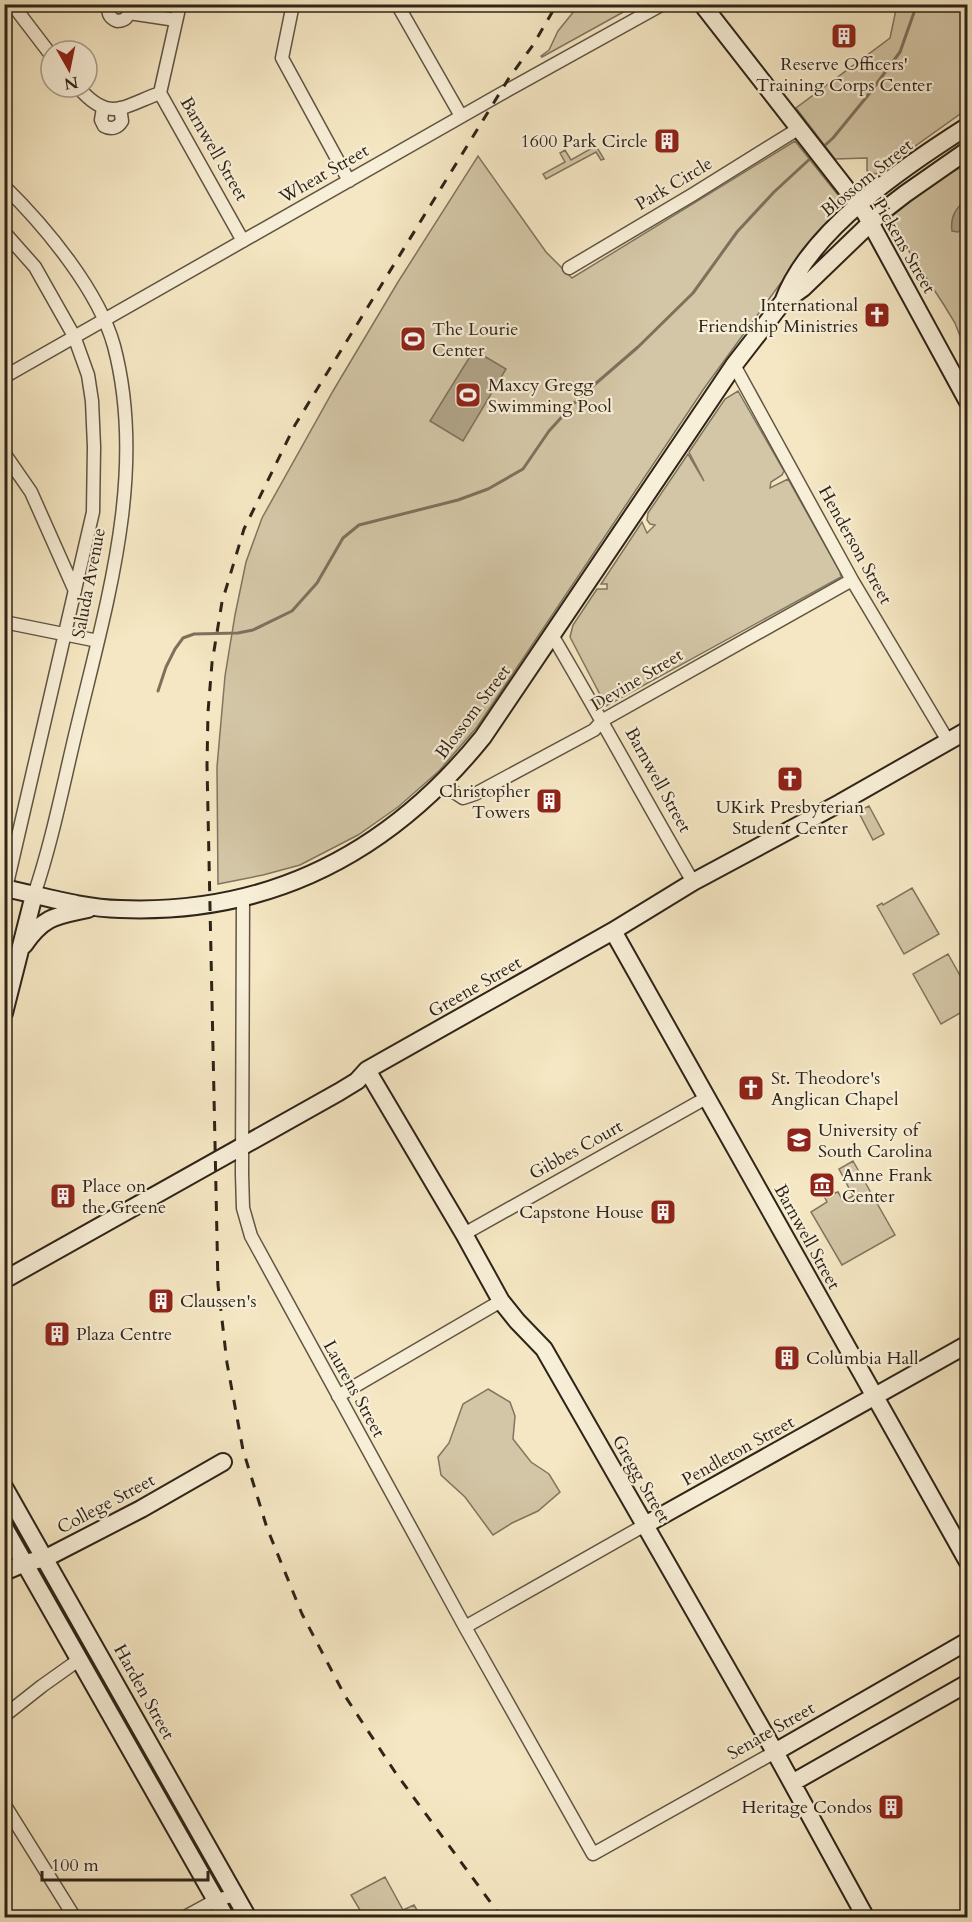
<svg xmlns="http://www.w3.org/2000/svg" width="972" height="1922" viewBox="0 0 972 1922" font-family="Cardo,serif">
<rect width="100%" height="100%" fill="#f5e7c3"/>
<filter id="stains"><feTurbulence type="fractalNoise" baseFrequency=".00333" numOctaves="4"/><feColorMatrix values="0 0 0 0 .2 0 0 0 0 .09 0 0 0 0 .02 0 0 0 .5 -.17"/></filter>
<radialGradient id="worn" r=".72"><stop offset=".6" stop-color="#630" stop-opacity="0"/><stop offset="1" stop-color="#630" stop-opacity=".3"/></radialGradient>
<!-- green -->
<path fill="#d3c6a6" stroke="#80755f" stroke-width="1.5" d="M579 5H636L542 57 541 56 549 50 558 31Z
M897 5H967V109L876 174 867 171V158L835 159 796 108 890 38Z
M590 136 604 159 601 160 596 152 546 179 543 174 565 162 560 153 565 150 571 160 594 147Z
M795 141 842 200 843 205 841 211 780 284 705 387 477 727 439 771 398 807 358 835 300 865 263 875 218 884 217 767 225 676 235 615 246 562 262 518 333 391 398 282 478 156 546 252 572 278Z
M967 163V354L955 323 944 305 888 219 901 209 910 196 950 170 951 173Z
M738 391 784 471 782 475 771 482 770 488 788 479 840 572 841 577 606 706 570 637 573 625 597 589H607V584H601L642 522 647 533 655 525 650 524 647 520 648 513 688 454 704 481 689 452 725 399Z
M869 806 884 834 873 840 858 811Z
M912 888 939 934 904 954 877 906 882 903 883 905Z
M948 954 967 988V1009L941 1024 913 974Z
M853 1161 895 1235 842 1265 811 1212 827 1202 823 1194 833 1189 835 1193 838 1192 843 1201 853 1196 839 1169Z
M488 1389 510 1402 515 1416 513 1439 531 1462 549 1474 560 1492 538 1511 512 1523 493 1535 465 1497 441 1475 438 1457 449 1443 463 1404Z
M385 1877 403 1910 414 1905 421 1917H364L351 1895Z"/>
<!-- water -->
<path fill="#b1a589" stroke="#7d715c" stroke-width="1.5" d="M967 199V225L958 232 952 231C950 216 956 208 967 199Z
M474 350 506 369 463 441 430 421Z"/>
<g fill="none" stroke-linecap="round" stroke-linejoin="round">
<!-- stream -->
<path stroke="#7d715c" stroke-width="3" d="M822 148 833 138 869 94 900 52 917 4
M158 691 166 667 175 649 183 638 194 634 238 633 253 630 292 611 317 583 343 538 359 525 458 500 488 489 523 469 549 431 579 398 638 347 693 293 737 232 774 192 813 156"/>
<!-- street casing -->
<g stroke="#605543" stroke-width="15">
<path id="street" d="M12 4 51 55
M111 4C106 12 109 18 117 21 127 21 132 13 127 4
M180 4 160 93 243 241
M293 4 282 58 349 181
M397 4 461 116
M129 13 176 20
M78 87C109 123 122 107 160 93
M103 108 101 120 104 126C111 130 118 128 122 121L120 108
M4 186C45 226 99 291 114 346 147 471 107 602 78 723 64 780 53 839 34 895
M4 232 35 267 74 336 88 375 92 401 94 447 93 512 6 888
M569 268 692 195 798 129
M734 365 852 580 948 741
M4 377 499 95 663 4
M4 453 31 492 75 591
M4 622 98 641
M552 635C600 716 645 800 693 882
M442 784 463 798 475 794 594 730 603 720 852 580
M243 898 242 1174 243 1208 251 1236 465 1627 593 1854 775 1752
M464 1234 706 1098
M338 1396 501 1301
M465 1627 645 1525
M4 1716 42 1686 80 1659
M4 1804 75 1918
M183 1918 216 1900 236 1895"/>
</g>
<!-- secondary casing -->
<g stroke="#2e2418" stroke-width="20">
<path id="secondary" d="M702 4 865 213 968 402
M783 302C809 230 905 166 968 126
M4 888C43 896 81 908 120 909 270 915 390 852 483 737L734 365 782 303 803 288 883 211 905 194 968 150
M613 931 968 1562
M24 945C44 916 56 916 88 909
M4 1013 34 895
M367 1070 464 1234 501 1301 517 1321 544 1349 775 1752 866 1918
M4 1280 339 1092 357 1081 367 1070 613 931 693 882 840 803 968 730
M4 1487 248 1918
M645 1525 968 1344
M4 1527 226 1918
M4 1572 25 1563 46 1558 141 1509 223 1462
M775 1752 968 1641
M792 1783 968 1683"/>
</g>
<!-- street -->
<use href="#street" stroke="#f8efd8" stroke-width="12"/>
<!-- secondary -->
<use href="#secondary" stroke="#f8efd8" stroke-width="16"/>
<!-- rail -->
<path stroke="#2e2418" stroke-width="3" stroke-dasharray="10 10" stroke-linecap="butt" d="M502 1918 395 1772 345 1696 302 1614 267 1528 243 1450 227 1363 218 1285 207 765 208 712 212 663 222 602 244 529 295 425 509 78 533 45 557 4"/>
</g>
<!-- icons -->
<defs>
<g id="building-square" transform="scale(1.35)"><rect x="-9" y="-9" width="18" height="18" rx="4" fill="#8f2418" stroke="#f8efd8"/><path d="M-4-6H4V6H1V3H-1V6H-4ZM-2.5-4.3h1.7v1.8h-1.7ZM.8-4.3h1.7v1.8H.8ZM-2.5-1h1.7V.8h-1.7ZM.8-1h1.7V.8H.8Z" fill="#fff"/></g>
<g id="church-square" transform="scale(1.35)"><rect x="-9" y="-9" width="18" height="18" rx="4" fill="#8f2418" stroke="#f8efd8"/><path d="M-1.2-6h2.4v3.5h3.3v2.4h-3.3V6h-2.4V-.1h-3.3v-2.4h3.3Z" fill="#fff"/></g>
<g id="stadium-square" transform="scale(1.35)"><rect x="-9" y="-9" width="18" height="18" rx="4" fill="#8f2418" stroke="#f8efd8"/><path d="M0-5a6.5 5 0 1 0 0 10a6.5 5 0 1 0 0-10ZM-3.5-1.8h7v3.6h-7Z" fill="#fff"/></g>
<g id="university-square" transform="scale(1.35)"><rect x="-9" y="-9" width="18" height="18" rx="4" fill="#8f2418" stroke="#f8efd8"/><path d="M0-5L7-2L0 1L-7-2ZM-4 1L0 2.5L4 1V4Q0 6-4 4Z" fill="#fff"/></g>
<g id="museum-square" transform="scale(1.35)"><rect x="-9" y="-9" width="18" height="18" rx="4" fill="#8f2418" stroke="#f8efd8"/><path d="M0-6L6-3V-2H-6V-3ZM-5-1h2V3h-2ZM-1-1h2V3h-2ZM3-1h2V3H3ZM-6 4H6V6H-6Z" fill="#fff"/></g>
</defs>
<g fill-rule="evenodd">
<use href="#building-square" x="844" y="36"/>
<use href="#building-square" x="667" y="141"/>
<use href="#church-square" x="877" y="315"/>
<use href="#stadium-square" x="413" y="339"/>
<use href="#stadium-square" x="468" y="395"/>
<use href="#church-square" x="790" y="779"/>
<use href="#building-square" x="549" y="801"/>
<use href="#church-square" x="751" y="1088"/>
<use href="#university-square" x="799" y="1140"/>
<use href="#museum-square" x="822" y="1185"/>
<use href="#building-square" x="63" y="1196"/>
<use href="#building-square" x="663" y="1212"/>
<use href="#building-square" x="161" y="1301"/>
<use href="#building-square" x="57" y="1334"/>
<use href="#building-square" x="787" y="1358"/>
<use href="#building-square" x="891" y="1807"/>
</g>
<g text-anchor="middle" dominant-baseline="central" stroke-width="4.5" stroke-linejoin="round" paint-order="stroke">
<!-- poi labels -->
<g font-size="18" fill="#2e2418" stroke="#f8efd8" text-anchor="start">
<text x="844" y="64" text-anchor="middle">Reserve Officers'<tspan x="844" dy="21">Training Corps Center</tspan></text>
<text x="648" y="141" text-anchor="end">1600 Park Circle</text>
<text x="858" y="305" text-anchor="end">International<tspan x="858" dy="21">Friendship Ministries</tspan></text>
<text x="432" y="329">The Lourie<tspan x="432" dy="21">Center</tspan></text>
<text x="488" y="385">Maxcy Gregg<tspan x="488" dy="21">Swimming Pool</tspan></text>
<text x="530" y="791" text-anchor="end">Christopher<tspan x="530" dy="21">Towers</tspan></text>
<text x="790" y="807" text-anchor="middle">UKirk Presbyterian<tspan x="790" dy="21">Student Center</tspan></text>
<text x="771" y="1078">St. Theodore's<tspan x="771" dy="21">Anglican Chapel</tspan></text>
<text x="818" y="1130">University of<tspan x="818" dy="21">South Carolina</tspan></text>
<text x="842" y="1175">Anne Frank<tspan x="842" dy="21">Center</tspan></text>
<text x="82" y="1186">Place on<tspan x="82" dy="21">the Greene</tspan></text>
<text x="644" y="1212" text-anchor="end">Capstone House</text>
<text x="180" y="1301">Claussen's</text>
<text x="76" y="1334">Plaza Centre</text>
<text x="806" y="1358">Columbia Hall</text>
<text x="872" y="1807" text-anchor="end">Heritage Condos</text>
</g>
<!-- street labels -->
<g font-size="18" fill="#2e2418" stroke="#f8efd8">
<text transform="translate(214 149) rotate(60)">Barnwell Street</text>
<text transform="translate(324 174) rotate(-30)">Wheat Street</text>
<text transform="translate(867 178) rotate(-39)">Blossom Street</text>
<text transform="translate(674 184) rotate(-31)">Park Circle</text>
<text transform="translate(904 246) rotate(60)">Pickens Street</text>
<text transform="translate(855 545) rotate(61)">Henderson Street</text>
<text transform="translate(89 583) rotate(-79)">Saluda Avenue</text>
<text transform="translate(637 680) rotate(-31)">Devine Street</text>
<text transform="translate(473 712) rotate(-53)">Blossom Street</text>
<text transform="translate(658 780) rotate(61)">Barnwell Street</text>
<text transform="translate(475 987) rotate(-30)">Greene Street</text>
<text transform="translate(576 1150) rotate(-29)">Gibbes Court</text>
<text transform="translate(807 1237) rotate(61)">Barnwell Street</text>
<text transform="translate(354 1389) rotate(61)">Laurens Street</text>
<text transform="translate(738 1451) rotate(-29)">Pendleton Street</text>
<text transform="translate(641 1479) rotate(60)">Gregg Street</text>
<text transform="translate(106 1504) rotate(-28)">College Street</text>
<text transform="translate(144 1692) rotate(61)">Harden Street</text>
<text transform="translate(771 1731) rotate(-30)">Senate Street</text>
</g>
</g>
<!-- margin -->
<rect width="972" height="1922" fill="none" stroke="#f5e7c3" stroke-width="24"/>
<rect x="6" y="6" width="960" height="1910" fill="none" stroke="#2e2418" stroke-width="3"/>
<rect x="12" y="12" width="948" height="1898" fill="none" stroke="#2e2418" stroke-width="1.5"/>
<!-- north arrow -->
<g transform="translate(69 69) rotate(171)"><circle r="28" fill="#f8efd8" stroke="#a79e8b" stroke-width="1.5"/>
<path d="M0-4.5L10 22L0 15L-10 22Z" fill="#8f2418"/>
<text y="-9" font-size="16" font-weight="bold" text-anchor="middle" fill="#2e2418">N</text>
</g>
<!-- scale -->
<path d="M42 1871v9h166v-9" fill="none" stroke="#2e2418" stroke-width="3"/>
<text x="51" y="1871" font-size="18" fill="#2e2418" stroke="#f8efd8" stroke-width="4.5" paint-order="stroke">100 m</text>
<rect width="100%" height="100%" filter="url(#stains)"/>
<rect width="100%" height="100%" fill="url(#worn)"/>
</svg>
